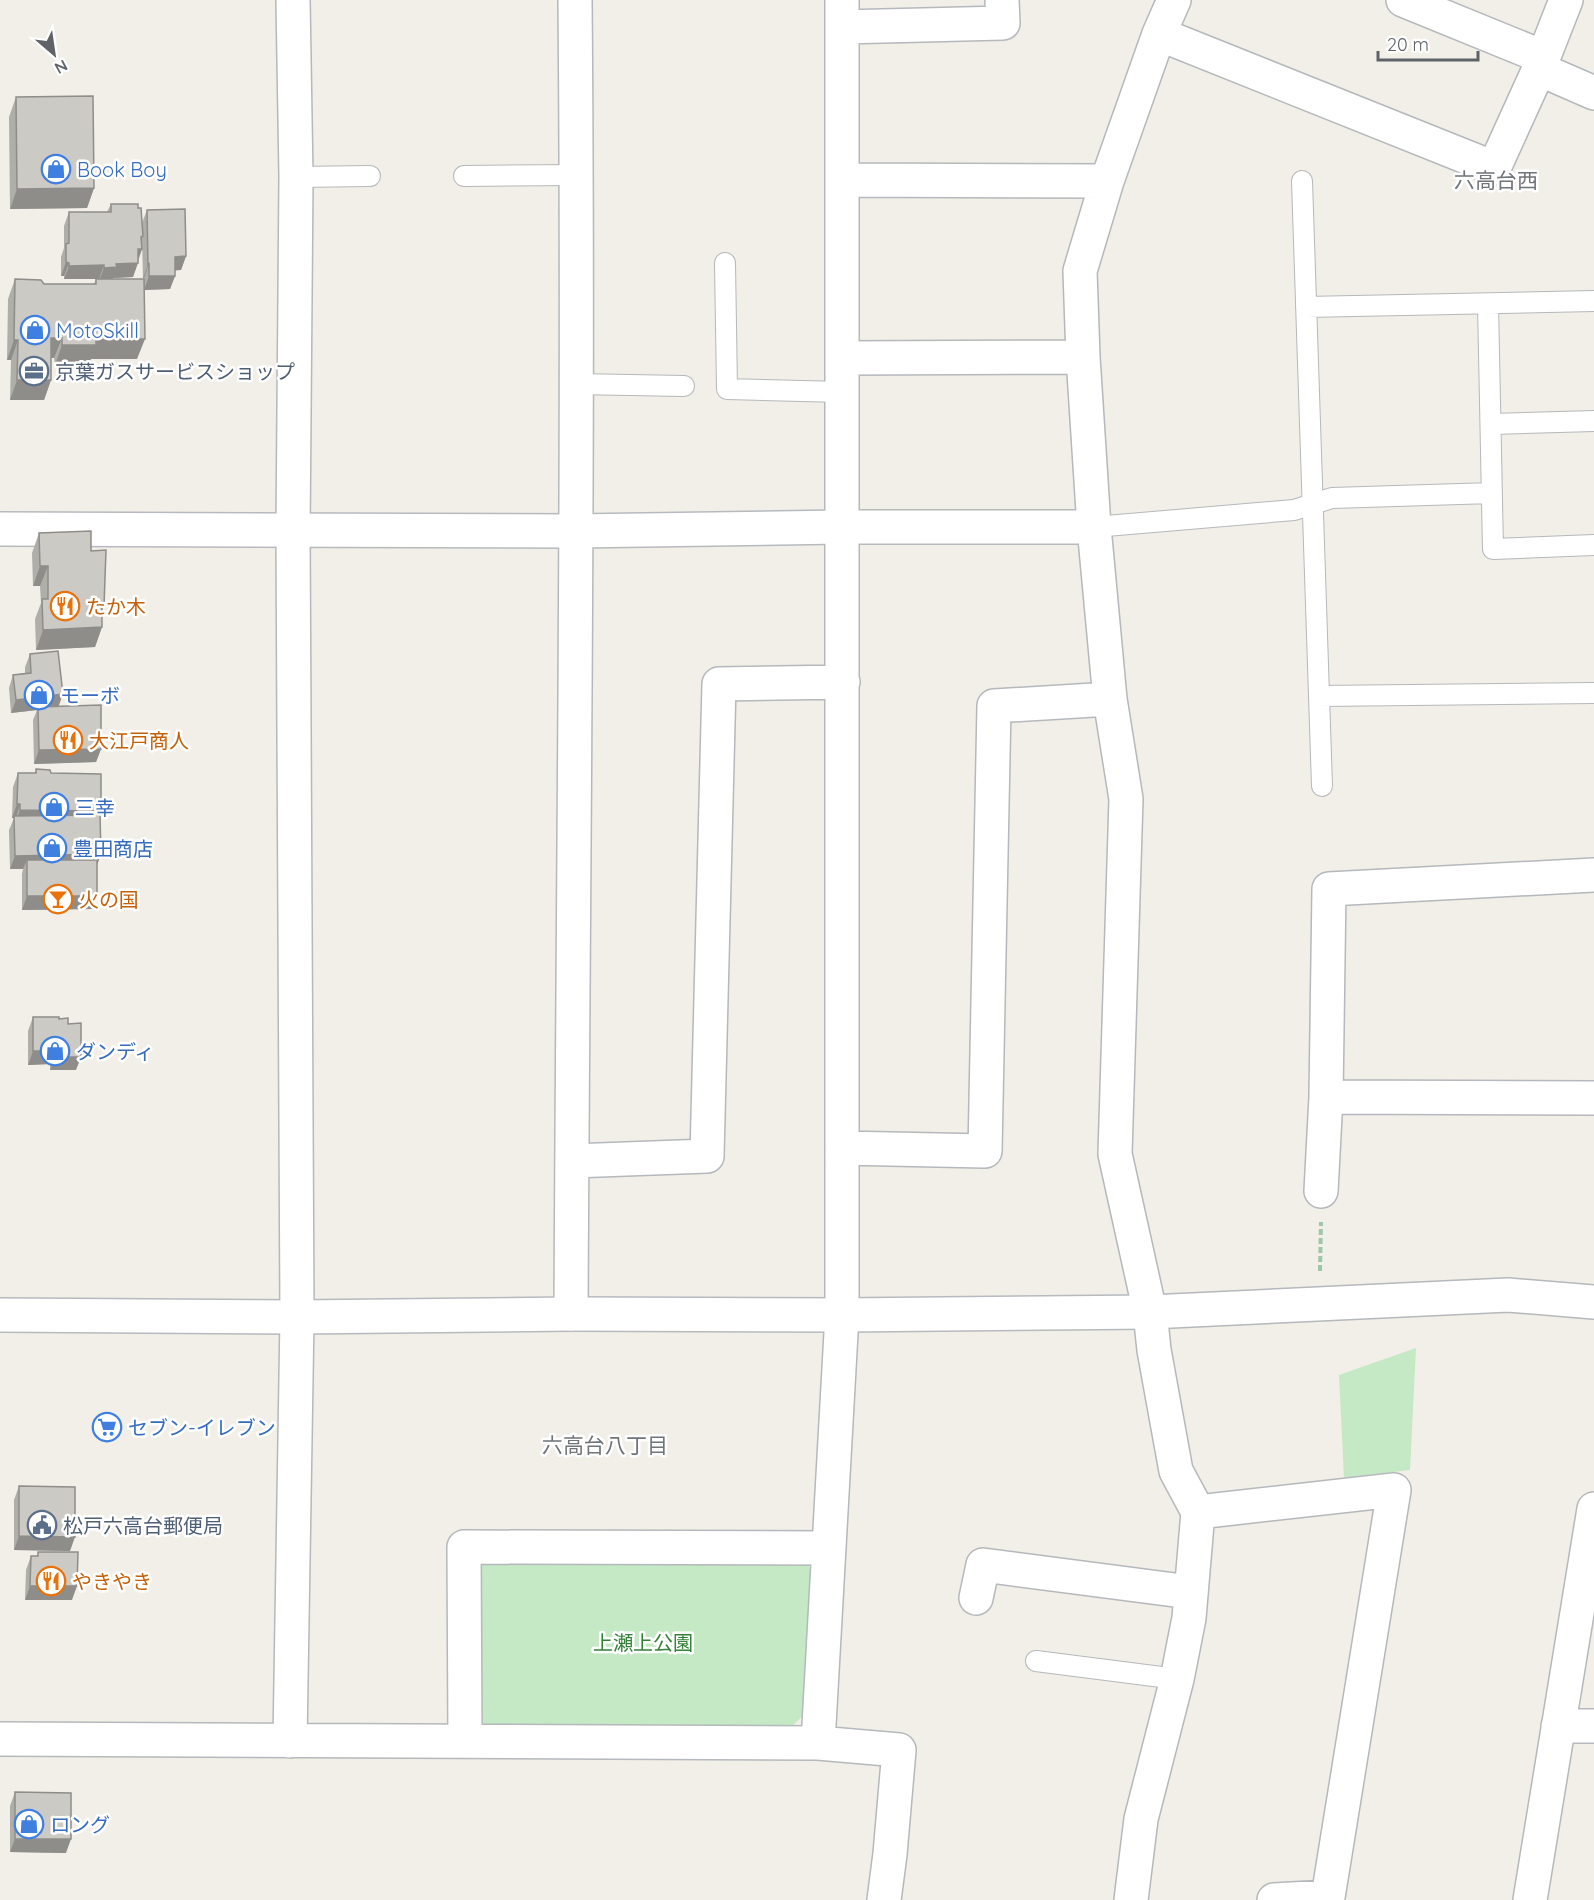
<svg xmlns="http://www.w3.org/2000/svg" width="1594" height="1900" viewBox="0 0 1594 1900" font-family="Quicksand,'Noto Sans JP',sans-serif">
<rect width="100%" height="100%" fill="#f1efe8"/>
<!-- green -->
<path fill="#c5e8c5" d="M1416 1348 1410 1470 1344 1478 1339 1375Z
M799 1554 814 1573 805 1714 789 1729 489 1728 477 1717 472 1569 489 1555Z"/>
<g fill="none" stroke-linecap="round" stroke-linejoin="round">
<!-- lane casing -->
<g stroke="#b5b8bc" stroke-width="22">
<path id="lane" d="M464 176 576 175
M296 177 370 176
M1302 181 1322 786
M725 263 727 389 842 392
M1488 304 1493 549 1594 545
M1306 307 1594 301
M575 384 684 386
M1491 424 1594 421
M1094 527 1294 510 1332 498 1492 493
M1319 696 1594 693
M1036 1661 1177 1679"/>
</g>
<!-- street casing -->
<g stroke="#b5b8bc" stroke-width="36">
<path id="street" d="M1403 0 1543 57
M842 27 1003 23 1002 0
M1159 34 1494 168 1539 69 1566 0
M1539 69 1594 93
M843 180 1107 181
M843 358 1083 357
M1594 875 1329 889 1326 1097 1594 1098
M842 1148 985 1151 994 706 1110 699
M572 1161 707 1156 719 684 843 682
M1321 1191 1326 1097
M1150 1312 1508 1295 1594 1302
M571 1314C573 876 579 438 575 0
M1198 1512 1394 1490 1328 1897 1274 1900
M976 1598 983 1565 1190 1592
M1558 1726H1594
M0 1739 818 1743 899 1750 890 1854 884 1900
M290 1741 297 1317 293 531 296 177 293 0
M465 1741 464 1547 829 1548
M818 1743 842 1315V0
M1131 1900 1141 1819 1177 1679 1189 1618 1198 1512 1176 1471 1154 1350 1150 1312 1115 1154 1126 799 1110 699 1094 527 1083 357 1080 271 1107 181 1159 34 1174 0
M1530 1900 1594 1509"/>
</g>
<!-- secondary casing -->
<g stroke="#b6babf" stroke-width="36">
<path id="secondary" d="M0 529 576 531 842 527H1094
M0 1315 297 1317 571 1314 842 1315 1150 1312"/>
</g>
<!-- path -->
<path stroke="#9cc7a9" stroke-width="4" stroke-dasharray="6 3" stroke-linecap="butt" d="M1320 1271 1321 1222"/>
<!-- lane -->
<use href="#lane" stroke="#fff" stroke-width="20"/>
<!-- street -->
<use href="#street" stroke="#fff" stroke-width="33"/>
<!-- secondary -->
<use href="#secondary" stroke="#fff" stroke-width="33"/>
</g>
<!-- wall -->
<path fill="#afaea9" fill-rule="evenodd" d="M16 97 94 188 87 208 10 209 9 117Z
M111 204 138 208 142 223 147 210 186 256 181 270H175V276L170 289 144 290 137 359H91L88 365H55L54 358H51V380L44 400H10L11 360H7L8 299 15 279 44 284H94L96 279H99H64V276H61V257L64 248V226L69 212H107ZM142 239 143 278H144V279H112L113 278 133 277 142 249Z
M39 533 91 551 104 606 102 611V627L95 647 36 650 35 619 41 603 40 586H33L32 553Z
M30 654 58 706 101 749 96 762 34 764 33 720 37 710 11 713 9 688 13 675 25 673V667Z
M36 769 51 773 99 815 101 854 97 865V896L92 909 22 910V874L23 869H10L9 830 14 818H12L13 787 18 773H35Z
M33 1017 59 1019 68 1024 76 1070H50V1064L28 1065V1031Z
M19 1486 70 1551 14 1550V1500Z
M38 1552 72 1600H25L26 1570 31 1556H37Z
M15 1792 66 1853 10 1852V1806Z"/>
<!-- shaded-wall -->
<path fill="#8f8d8a" d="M94 188 87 208 10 209 17 189Z
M143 236 138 249H142L137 263 133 262 141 237Z
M186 256 181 270 170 271 175 257Z
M66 262 69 263 64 276H61Z
M138 263 133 277 113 278 112 281H99L104 268 116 264Z
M149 264 144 278H143L148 265Z
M104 265 99 279H64L69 266Z
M149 276H175L170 289 144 290Z
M51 338H62L54 358H44Z
M96 339H145L137 359H91L88 365H55L62 345Z
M14 340H18L11 360H7Z
M17 380H51L44 400H10Z
M40 566H48L40 586H33Z
M102 627 95 647 36 650 43 630Z
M63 694 58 708 38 707 37 710 11 713 16 700Z
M101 749 96 762 34 764 39 750Z
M17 804H20L16 818H12Z
M20 810 101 811 96 825 15 824Z
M101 854 96 868 27 860 23 869H10L15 856Z
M27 896H97L92 909 22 910Z
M33 1051H55L50 1064 28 1065Z
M55 1057H81L76 1070H50Z
M19 1536 75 1537 70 1551 14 1550Z
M30 1586H77L72 1600H25Z
M15 1839H71L66 1853 10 1852Z"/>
<!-- building -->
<path fill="#cccac5" stroke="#8f8d8a" stroke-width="1.5" d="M93 96 94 188 17 189 16 97Z
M111 204H138V208H141L143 236 141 237 142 249H138V263L116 264 117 267 104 268V265L69 266V263L66 262V244L69 243V212H111Z
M185 209 186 256 175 257V276H149V264L148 265 147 210Z
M15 279 41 280 44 284H96V279H144L145 339H96V345H62V338H51V380H17L18 340H14Z
M91 531V551L106 550 104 606H102V627L43 630 42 599H48V566H40L39 533Z
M58 651 63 694 16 700 13 675 31 673 30 654Z
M101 705V749L39 750 38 707Z
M36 769 50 770 51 773 101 774V811L20 810V804H17L18 773H36Z
M100 815 101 854 15 856 14 816Z
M27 860H97V896H27Z
M33 1017H59V1019L68 1018V1024L81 1023V1057H55V1051H33Z
M19 1486 75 1487V1537L19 1536Z
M38 1552H78L77 1586H30L31 1556H38Z
M15 1792 71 1793V1839H15Z"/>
<!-- icons -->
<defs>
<g id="shop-ring" transform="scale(1.5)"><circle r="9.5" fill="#fff" stroke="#3f7fe0" stroke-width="1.5"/><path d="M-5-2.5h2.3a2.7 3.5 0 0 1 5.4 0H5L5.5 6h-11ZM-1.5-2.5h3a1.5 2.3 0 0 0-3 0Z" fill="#3f7fe0"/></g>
<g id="office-ring" transform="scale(1.5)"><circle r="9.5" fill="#fff" stroke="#5c6f8a" stroke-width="1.5"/><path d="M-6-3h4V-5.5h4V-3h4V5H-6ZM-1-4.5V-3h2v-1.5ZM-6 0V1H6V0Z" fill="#5c6f8a"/></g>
<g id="restaurant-ring" transform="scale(1.5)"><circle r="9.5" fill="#fff" stroke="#e8710a" stroke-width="1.5"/><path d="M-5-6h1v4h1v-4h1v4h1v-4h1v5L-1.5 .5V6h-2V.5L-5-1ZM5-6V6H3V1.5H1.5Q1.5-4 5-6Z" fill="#e8710a"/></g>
<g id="bar-ring" transform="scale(1.5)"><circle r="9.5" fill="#fff" stroke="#e8710a" stroke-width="1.5"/><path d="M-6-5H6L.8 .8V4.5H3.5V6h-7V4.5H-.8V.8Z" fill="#e8710a"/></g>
<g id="supermarket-ring" transform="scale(1.5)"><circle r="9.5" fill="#fff" stroke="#3f7fe0" stroke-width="1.5"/><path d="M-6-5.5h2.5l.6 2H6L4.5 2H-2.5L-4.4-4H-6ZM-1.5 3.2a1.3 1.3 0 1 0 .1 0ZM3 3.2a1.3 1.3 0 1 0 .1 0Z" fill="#3f7fe0"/></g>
<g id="civic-ring" transform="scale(1.5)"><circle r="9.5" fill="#fff" stroke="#5c6f8a" stroke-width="1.5"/><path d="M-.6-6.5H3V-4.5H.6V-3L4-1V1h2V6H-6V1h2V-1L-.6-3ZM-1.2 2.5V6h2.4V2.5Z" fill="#5c6f8a"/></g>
</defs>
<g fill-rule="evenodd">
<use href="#shop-ring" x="56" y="169"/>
<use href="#shop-ring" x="35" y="330"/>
<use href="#office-ring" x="34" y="371"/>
<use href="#restaurant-ring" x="65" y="606"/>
<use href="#shop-ring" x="39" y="695"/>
<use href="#restaurant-ring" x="68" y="740"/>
<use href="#shop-ring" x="54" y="807"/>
<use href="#shop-ring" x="52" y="848"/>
<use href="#bar-ring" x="58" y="899"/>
<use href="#shop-ring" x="55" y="1051"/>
<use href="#supermarket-ring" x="107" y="1427"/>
<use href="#civic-ring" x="42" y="1525"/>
<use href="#restaurant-ring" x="51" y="1581"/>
<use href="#shop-ring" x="29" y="1824"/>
</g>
<g text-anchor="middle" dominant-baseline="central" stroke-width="5" stroke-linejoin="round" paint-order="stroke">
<!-- shop labels -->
<g font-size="20" fill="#366cbe" stroke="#fff" text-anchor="start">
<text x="77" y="169">Book Boy</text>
<text x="56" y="330">MotoSkill</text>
<text x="60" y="695">モーボ</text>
<text x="75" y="807">三幸</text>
<text x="73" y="848">豊田商店</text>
<text x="76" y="1051">ダンディ</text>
<text x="128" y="1427">セブン-イレブン</text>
<text x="50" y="1824">ロング</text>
</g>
<!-- service labels -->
<g font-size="20" fill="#4e5e75" stroke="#fff" text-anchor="start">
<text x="55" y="371">京葉ガスサービスショップ</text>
<text x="63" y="1525">松戸六高台郵便局</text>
</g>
<!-- food labels -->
<g font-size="20" fill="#c56008" stroke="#fff" text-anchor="start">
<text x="86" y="606">たか木</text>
<text x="89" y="740">大江戸商人</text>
<text x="79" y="899">火の国</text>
<text x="72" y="1581">やきやき</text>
</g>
<!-- park labels -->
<g font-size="20" fill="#348238" stroke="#fff">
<text x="643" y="1642">上瀬上公園</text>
</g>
<!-- neighbourhood labels -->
<g font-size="21" fill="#70757a" stroke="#fff">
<text x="1496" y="180">六高台西</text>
<text x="605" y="1445">六高台八丁目</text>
</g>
</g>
<!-- north arrow -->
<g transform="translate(54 54) rotate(151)" stroke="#ffffff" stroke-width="4.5" paint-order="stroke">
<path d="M0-4.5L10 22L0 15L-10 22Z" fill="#5f6368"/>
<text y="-9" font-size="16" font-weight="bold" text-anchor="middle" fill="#5f6368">N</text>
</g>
<!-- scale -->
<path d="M1378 51v9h100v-9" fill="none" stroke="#5f6368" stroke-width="3"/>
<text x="1387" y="51" font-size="18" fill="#5f6368" stroke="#ffffff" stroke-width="4.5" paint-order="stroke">20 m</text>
</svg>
